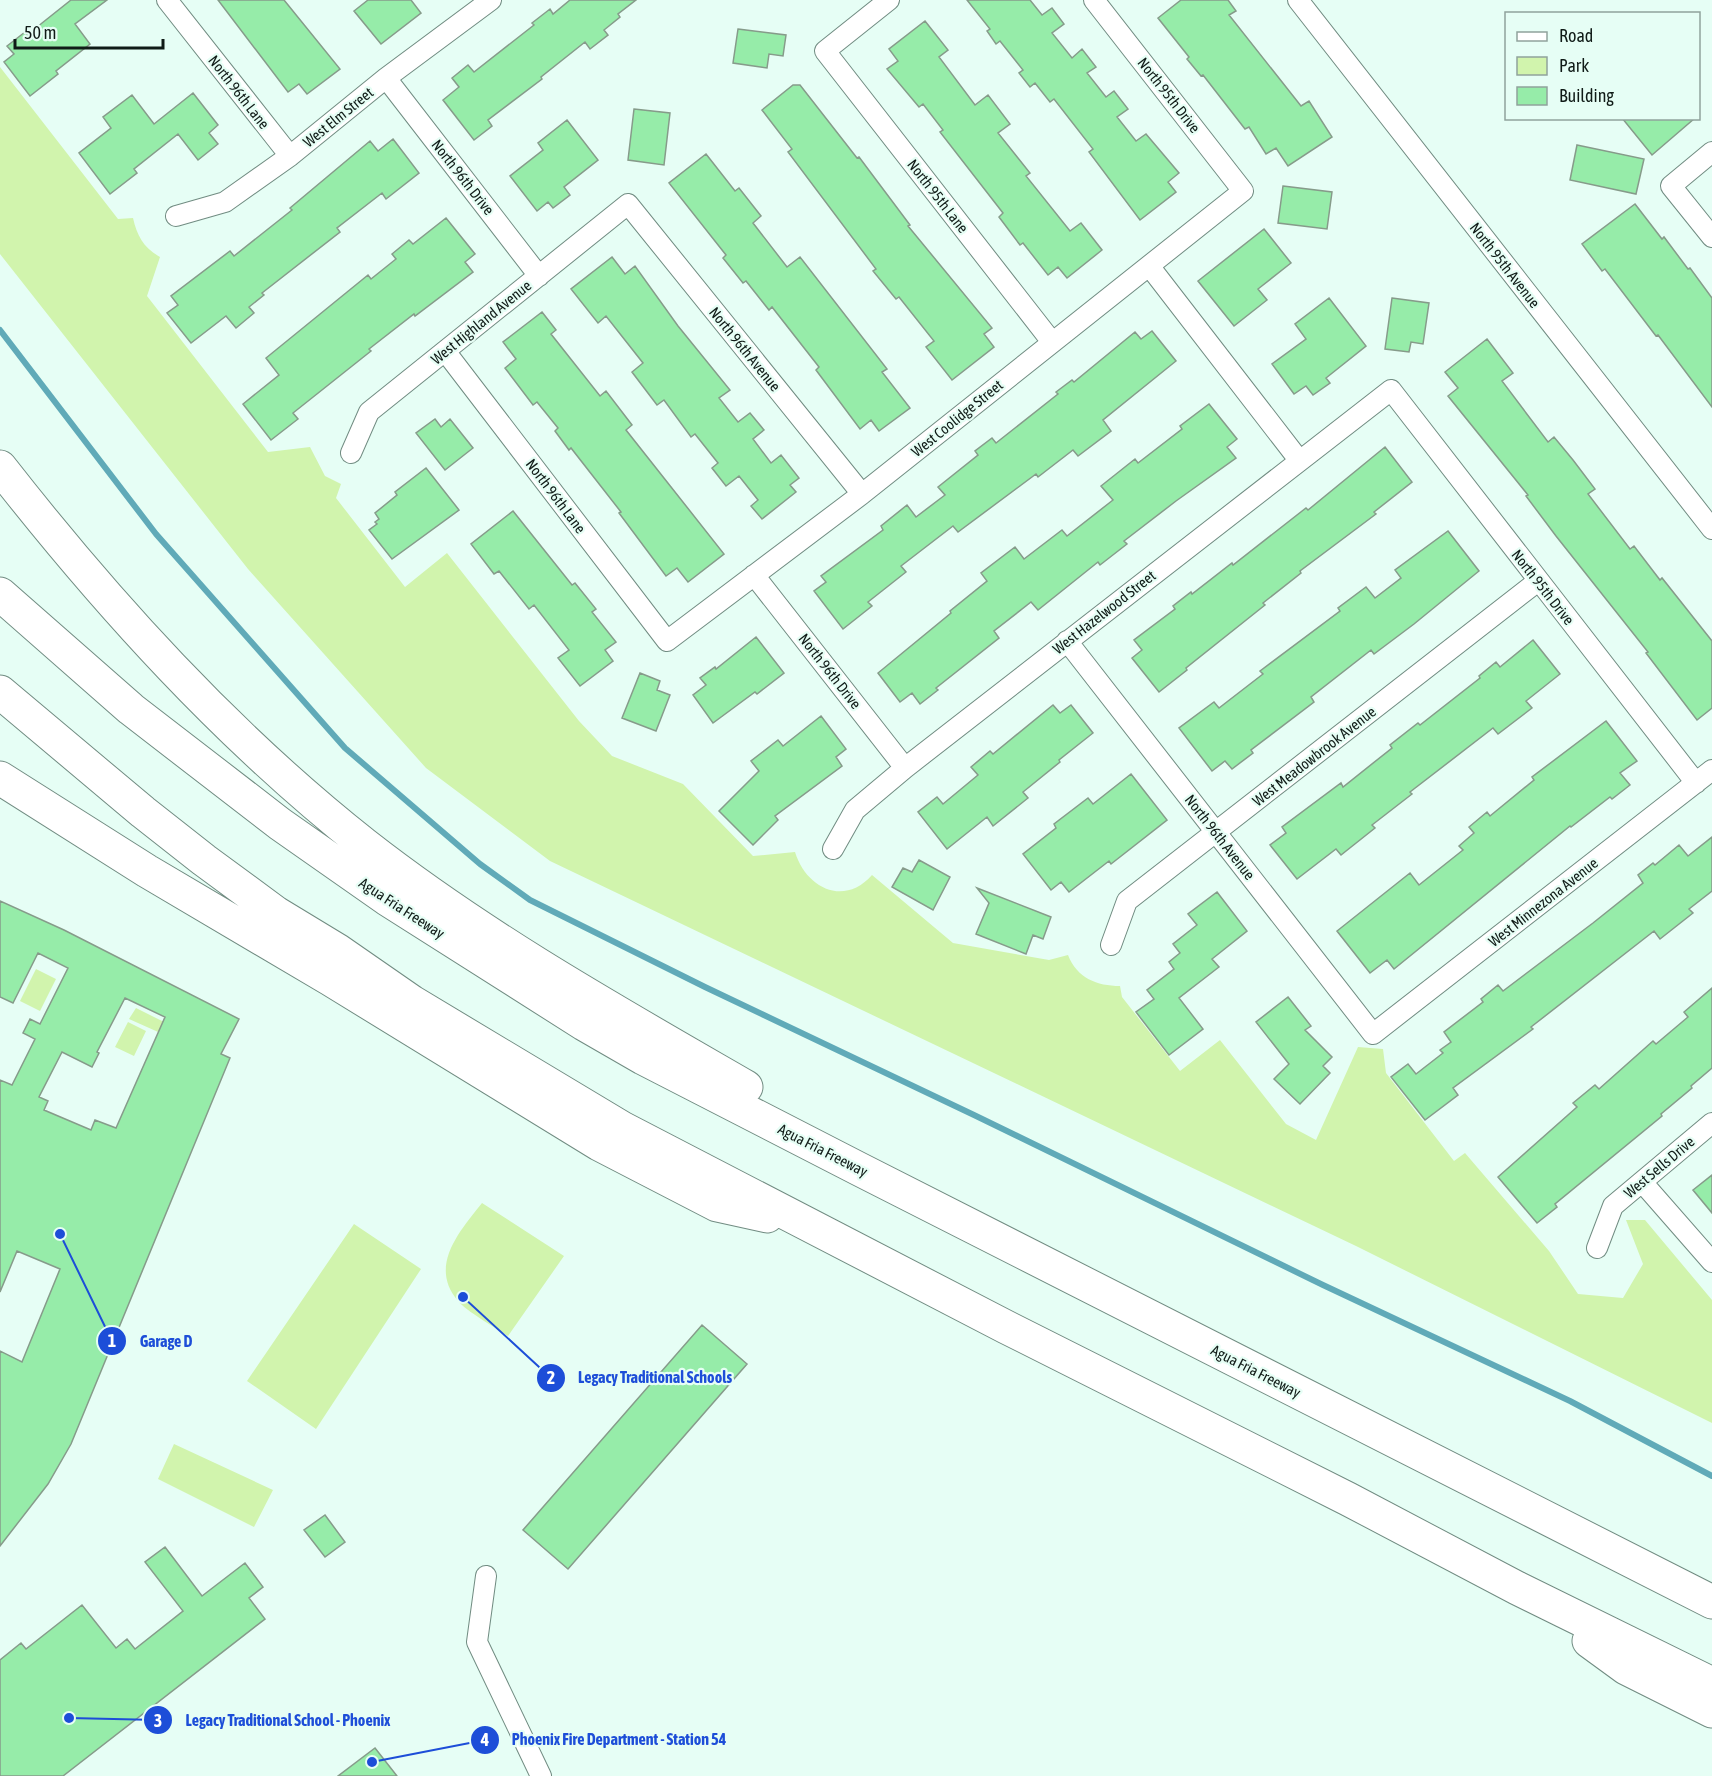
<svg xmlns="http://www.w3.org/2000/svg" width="1712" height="1776" viewBox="0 0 1712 1776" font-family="'Asap Condensed',sans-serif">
<rect width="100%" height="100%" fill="#e6fef5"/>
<!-- green -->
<path fill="#d1f4ad" d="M0 67 118 219 133 218C137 236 144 248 160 257L147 296 268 452 310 447 325 476 341 484 336 498 405 587 447 553 579 721 612 756 683 784 753 856 795 852C806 888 844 907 872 875L953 943 1049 960 1068 955C1077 978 1097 986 1120 986L1122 997 1180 1071 1220 1040 1286 1124 1316 1140 1358 1047 1383 1049 1386 1073 1454 1161 1465 1153 1549 1251 1578 1294 1623 1298 1643 1264 1626 1220H1645L1712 1300V1423L1356 1246 550 861 426 768 248 569 0 254Z
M36 969 56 979 40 1011 20 1001Z
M136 1008 198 1039 194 1048 129 1019Z
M128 1022 146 1031 134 1056 115 1047Z
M482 1203 564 1256 508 1336C496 1328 466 1311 458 1301 428 1266 460 1231 482 1203Z
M354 1224 421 1269 316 1429 247 1381Z
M174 1444 273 1490 254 1527 158 1479Z"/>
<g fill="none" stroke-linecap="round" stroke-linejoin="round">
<!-- stream -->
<path stroke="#60aab8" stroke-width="6" d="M0 330 156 534 345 748 480 864 530 900 705 987 974 1115 1323 1285 1570 1401 1712 1476"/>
</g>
<!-- building -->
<path fill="#96eca9" stroke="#869b8a" stroke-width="1.5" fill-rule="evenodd" d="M71 0H107L75 24 90 44 56 71 58 74 30 96 4 62 14 54 7 46 25 32 27 35Z
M218 0H284L340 69 307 94 299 84 288 92Z
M368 0H411L421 13 381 44 354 11Z
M570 0H636L618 14 620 17 604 30 608 35 590 49 585 42 541 77 542 79 488 120 492 126 474 140 443 100 459 87 452 78 468 65 474 72 534 25 532 23 550 9 553 14Z
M967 0H1030L1042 15 1052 8 1064 24 1052 33 1072 58 1082 49 1096 67 1087 73 1106 97 1114 91 1128 109 1117 117 1136 141 1146 134 1179 173 1168 182 1176 192 1140 220 1089 152 1093 149 1054 99 1050 102 1035 83 1030 87 1019 73 1023 70 1000 41 996 44 987 31 990 29Z
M1181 0H1228L1236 11 1229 15 1301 106 1309 101 1332 137 1288 166 1276 148 1266 154 1249 127 1245 129 1203 75 1201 76 1187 59 1189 57 1158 18Z
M925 21 948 50 939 57 975 105 988 95 1010 124 998 133 1030 173 1026 176 1070 231 1081 223 1102 250 1067 278 1058 267 1048 275 1023 243 1020 245 999 217 1003 213 940 132 943 130 923 104 919 107 887 69 898 61 889 49Z
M738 29 786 35 783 56 769 54 767 68 733 63Z
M793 85H800L857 158 859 157 910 225 908 226 992 328 984 334 994 347 952 380 926 347 934 341 899 297 896 299 873 271 876 269 788 152 792 149 762 110Z
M193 93 218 125 209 133 218 144 198 160 178 134 134 169 137 173 110 194 79 153 111 128 103 117 132 95 154 124Z
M634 109 670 113 664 165 628 160Z
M1622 118H1695L1652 155Z
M567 120 598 160 564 187 570 195 553 208 548 202 537 211 510 176 543 150 538 143Z
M393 139 419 173 386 199 382 193 337 228 340 232 262 293 264 295 249 307 254 313 236 328 226 316 191 343 167 313 178 305 171 296 230 251 234 256 292 210 290 208 370 141 378 151Z
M1577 145 1644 159 1636 194 1570 180Z
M706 154 735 191 739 188 761 216 753 223 787 267 800 257 887 369 882 372 910 408 879 431 871 420 860 429 816 370 819 367 772 307 769 310 746 281 743 283 723 258 726 255 669 183Z
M1283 186 1332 192 1327 229 1278 223Z
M1635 204 1662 239 1664 237 1688 269 1690 268 1712 298V407L1658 335 1656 336 1605 269 1602 271 1582 244Z
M446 218 475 254 465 262 473 272 415 316 414 314 369 349 371 351 293 413 298 419 271 440 243 404 279 375 266 358 368 275 371 279 396 259 392 254 409 240 413 244Z
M1264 229 1291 263 1258 289 1267 300 1234 326 1198 281Z
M612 257 625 274 635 266 678 326 730 390 719 398 738 422 750 413 764 430 753 439 771 463 781 455 799 478 790 485 796 492 762 519 751 506 758 500 739 476 726 486 712 468 718 463 695 434 691 437 664 400 657 405 632 372 643 363 606 316 598 323 571 289Z
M1329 298 1366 346 1326 378 1330 383 1313 395 1306 386 1294 394 1272 364 1306 339 1295 324Z
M1392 298 1429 303 1423 344 1411 342 1409 352 1385 349Z
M542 312 556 330 551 334 600 396 606 391 632 425 626 430 724 554 688 582 677 568 666 576 619 513 621 512 571 448 569 450 555 431 558 428 537 402 533 405 505 368 516 359 503 342Z
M1152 331 1176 361 1103 420 1111 431 1078 456 1073 450 1038 477 1036 474 958 532 953 526 901 566 906 572 868 602 872 606 843 629 814 591 826 582 821 576 883 530 881 526 907 505 916 517 945 495 938 487 978 455 975 451 992 438 996 443 1058 394 1056 392 1072 380 1074 382 1135 332 1141 339Z
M1487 339 1513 373 1502 381 1548 442 1554 437 1573 460 1595 489 1588 494 1630 549 1634 546 1660 580 1662 578 1712 641V708L1697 720 1646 653 1648 652 1556 536 1526 496 1528 495 1448 396 1458 388 1445 372Z
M1209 404 1237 439 1227 447 1236 458 1176 501 1124 541 1127 544 1100 565 1098 562 1038 610 1031 602 994 631 999 638 936 688 938 690 920 704 912 693 900 702 878 673 951 613 950 611 987 581 981 573 1015 547 1024 559 1062 530 1067 536 1113 500 1101 486 1135 459 1138 463 1182 429 1180 426Z
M435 419 441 427 450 419 473 448 445 470 416 433Z
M1385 447 1412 482 1374 512 1376 514 1300 571 1301 573 1263 603 1265 605 1186 668 1187 670 1159 692 1132 658 1142 650 1134 640 1175 609 1173 606 1191 592 1192 594 1232 563 1233 565 1306 508 1308 510Z
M426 468 459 510 392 559 369 530 377 524 375 522 379 519 375 513 397 495 395 492Z
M513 511 572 585 575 583 596 609 592 612 616 642 605 650 613 661 580 686 558 658 569 650 534 605 529 609 499 571 494 574 471 544Z
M1448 531 1479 571 1414 624 1374 654 1371 650 1311 697 1314 702 1251 750 1253 753 1232 769 1225 761 1212 771 1179 728 1214 702 1219 708 1263 674 1260 671 1340 611 1338 608 1366 587 1375 598 1401 578 1395 570Z
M756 637 784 673 757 694 755 692 713 723 693 695 706 685 700 678 715 667 716 669Z
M1533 640 1560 674 1526 701 1532 708 1498 734 1493 728 1410 792 1412 794 1372 825 1375 828 1341 855 1336 849 1297 879 1270 845 1286 833 1282 827 1341 783 1343 787 1392 748 1390 745 1418 723 1420 725 1480 678 1479 676 1496 662 1500 667Z
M640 673 660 681 657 690 670 695 656 731 622 718Z
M1053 705 1060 713 1071 705 1093 733 1059 760 1060 762 1023 792 1028 798 993 826 987 817 947 849 918 812 937 797 943 804 978 775 971 767 990 751 993 754Z
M821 716 846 749 836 757 842 766 775 816 778 820 753 845 719 811 759 771 751 761 778 740 783 746Z
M1606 721 1637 761 1620 773 1630 785 1612 799 1610 797 1571 827 1570 826 1394 969 1387 960 1370 973 1337 931 1410 873 1419 885 1463 850 1459 846 1474 833 1469 827 1487 812 1490 816 1534 780 1532 777Z
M1131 774 1167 820 1111 864 1109 861 1069 892 1061 882 1051 890 1023 854 1056 828 1054 824 1088 798 1093 804Z
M1712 837V891L1689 909 1693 913 1660 939 1654 931 1531 1027 1533 1029 1453 1088 1458 1095 1425 1120 1391 1077 1408 1064 1416 1074 1443 1053 1440 1050 1451 1042 1444 1032 1483 1002 1481 999 1498 985 1503 991 1593 923 1643 883 1638 875 1653 863 1655 865 1679 845 1688 856Z
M919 860 950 877 933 910 892 887 903 868 912 872Z
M977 888 1051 917 1043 939 1033 935 1026 954 976 934 989 903Z
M1217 892 1247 931 1212 959 1219 967 1179 998 1203 1029 1169 1055 1136 1012 1154 999 1147 990 1174 969 1169 962 1180 953 1173 944 1197 925 1188 914Z
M0 901 64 930 239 1019 221 1054 230 1058 71 1444 48 1484 0 1546V1351L22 1362 60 1269 17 1251 0 1292V1080L12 1085 35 1039 23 1033 30 1019 40 1024 68 968 38 953 13 1003 0 997ZM125 998 165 1017 116 1128 95 1120 91 1130 44 1110 48 1101 39 1097 62 1052 92 1067 99 1053 97 1052Z
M1712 988V1068L1691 1086 1692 1088 1661 1114 1662 1116 1555 1204 1557 1207 1537 1223 1498 1177 1577 1107 1573 1103 1595 1085 1599 1089 1653 1041 1656 1044 1688 1017 1684 1012Z
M1288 997 1311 1026 1305 1030 1332 1057 1323 1066 1330 1073 1300 1104 1274 1079 1289 1064 1256 1022Z
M1712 1175V1213L1693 1190Z
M702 1325 747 1364 568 1569 523 1530Z
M325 1515 345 1542 325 1557 304 1530Z
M165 1547 202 1596 245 1563 263 1587 249 1598 265 1619 63 1776H0V1660L21 1643 26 1649 82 1605 116 1648 127 1639 135 1649 183 1611 145 1562Z
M375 1748 397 1776H338Z"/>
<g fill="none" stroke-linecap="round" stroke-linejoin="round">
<!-- minor casing -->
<g stroke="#718c82" stroke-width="22">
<path id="minor" d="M167 0 290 156
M889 0 825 51 1052 342
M1298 0 1712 529
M386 78 539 276
M1712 152 1671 186 1712 237
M176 216 225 202 290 156 386 78 491 0
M1150 267 1299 460
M445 351 667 641 862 494 1243 191 1094 0
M351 453 369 412 628 204 862 494
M754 575 905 768
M1067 641 1373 1034 1712 770
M833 849 855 810 905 768 1391 390 1696 783
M1111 945 1127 901 1538 581
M1642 1182 1712 1262
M1597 1248 1613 1206 1712 1123
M486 1576 477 1642 541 1776"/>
</g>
<!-- motorway casing -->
<g stroke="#718c82" stroke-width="35">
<path id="motorway" d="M0 467C108 605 227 736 365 845 484 938 616 1012 746 1087
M0 594 131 709 280 824 387 899 584 1024 643 1058 859 1169 1712 1602
M0 692 143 812 204 860 276 913 337 950 412 1002 622 1128 1006 1327 1348 1499 1517 1588 1712 1684
M0 778 147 871 330 979 599 1144 717 1205 767 1216
M1589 1641 1626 1668 1712 1711"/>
</g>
<!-- minor -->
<use href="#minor" stroke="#fff" stroke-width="20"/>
<!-- motorway -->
<use href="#motorway" stroke="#fff" stroke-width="33"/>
</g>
<g text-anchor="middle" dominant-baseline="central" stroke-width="4.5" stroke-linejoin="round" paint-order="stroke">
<!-- street labels -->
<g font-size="15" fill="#101b17" stroke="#e6fef5">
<text transform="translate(239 92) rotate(52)">North 96th Lane</text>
<text transform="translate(1169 95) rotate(52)">North 95th Drive</text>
<text transform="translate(338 117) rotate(-39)">West Elm Street</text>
<text transform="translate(463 177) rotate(52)">North 96th Drive</text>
<text transform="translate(938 196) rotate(52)">North 95th Lane</text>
<text transform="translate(1505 265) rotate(52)">North 95th Avenue</text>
<text transform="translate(481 322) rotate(-39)">West Highland Avenue</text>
<text transform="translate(745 349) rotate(51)">North 96th Avenue</text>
<text transform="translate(957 418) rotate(-39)">West Coolidge Street</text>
<text transform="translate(556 496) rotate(53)">North 96th Lane</text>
<text transform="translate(1543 587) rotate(52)">North 95th Drive</text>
<text transform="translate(1104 612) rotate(-38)">West Hazelwood Street</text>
<text transform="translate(830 671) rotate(52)">North 96th Drive</text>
<text transform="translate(1314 756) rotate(-38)">West Meadowbrook Avenue</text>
<text transform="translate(1220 837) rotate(52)">North 96th Avenue</text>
<text transform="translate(1543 902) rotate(-38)">West Minnezona Avenue</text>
<text transform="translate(402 908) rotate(33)">Agua Fria Freeway</text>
<text transform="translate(823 1150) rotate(27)">Agua Fria Freeway</text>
<text transform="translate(1659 1167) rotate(-40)">West Sells Drive</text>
<text transform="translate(1256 1371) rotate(27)">Agua Fria Freeway</text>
</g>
</g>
<!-- callouts -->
<path fill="none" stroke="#1d4ed8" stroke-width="2" d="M60 1234L112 1341M463 1297L551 1378M69 1718L158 1720M372 1762L485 1740"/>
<g fill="#1d4ed8" stroke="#e6fef5" stroke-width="2">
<circle cx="60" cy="1234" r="6"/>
<circle cx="463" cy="1297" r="6"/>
<circle cx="69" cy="1718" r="6"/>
<circle cx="372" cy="1762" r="6"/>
<circle cx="112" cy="1341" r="15"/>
<circle cx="551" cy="1378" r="15"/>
<circle cx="158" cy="1720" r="15"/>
<circle cx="485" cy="1740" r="15"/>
</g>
<g font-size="18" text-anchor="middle" font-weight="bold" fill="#fff">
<text x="112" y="1347">1</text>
<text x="551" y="1384">2</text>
<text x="158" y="1727">3</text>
<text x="485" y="1746">4</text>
</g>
<g font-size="16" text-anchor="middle" font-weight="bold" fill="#1d4ed8" stroke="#e6fef5" stroke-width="4.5" stroke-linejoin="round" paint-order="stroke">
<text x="166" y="1347">Garage D</text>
<text x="655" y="1383">Legacy Traditional Schools</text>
<text x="288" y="1726">Legacy Traditional School - Phoenix</text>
<text x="619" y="1745">Phoenix Fire Department - Station 54</text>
</g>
<!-- legend -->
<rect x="1505" y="12" width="195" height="108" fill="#e6fef5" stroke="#90a39c" stroke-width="1.5"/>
<rect x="1517" y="32" width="30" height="9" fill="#ffffff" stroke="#90a39c" stroke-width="1.5"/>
<text x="1559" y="42" font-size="18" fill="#101b17">Road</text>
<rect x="1517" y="57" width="30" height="18" fill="#d1f4ad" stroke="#90a39c" stroke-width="1.5"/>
<text x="1559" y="72" font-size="18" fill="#101b17">Park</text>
<rect x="1517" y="87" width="30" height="18" fill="#96eca9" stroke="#90a39c" stroke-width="1.5"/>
<text x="1559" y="102" font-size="18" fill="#101b17">Building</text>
<!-- scale -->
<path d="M15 39v9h148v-9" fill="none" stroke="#101b17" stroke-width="3"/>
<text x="24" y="39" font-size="18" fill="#101b17" stroke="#e6fef5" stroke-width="4.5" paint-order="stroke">50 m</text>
</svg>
